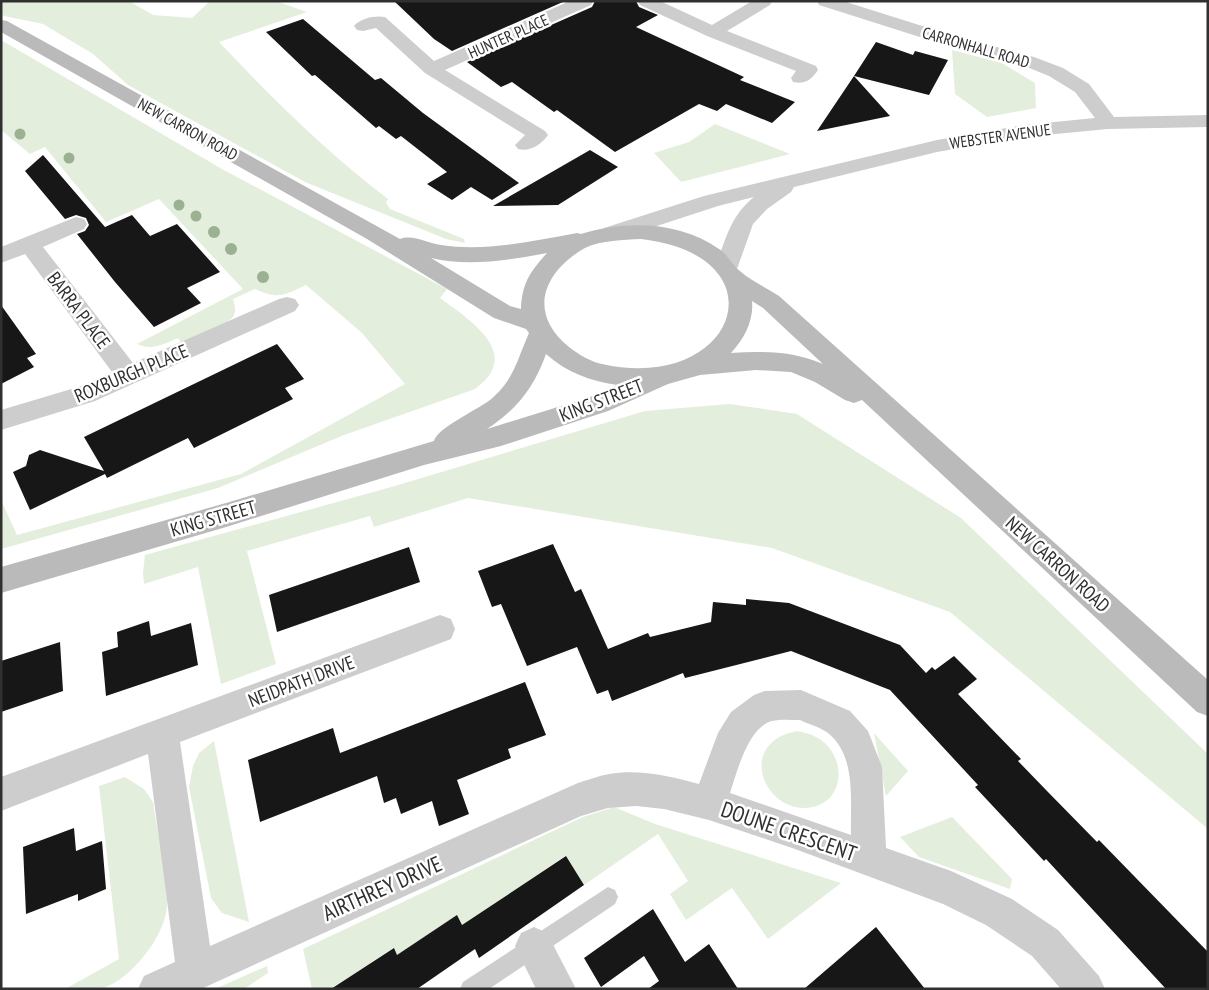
<svg xmlns="http://www.w3.org/2000/svg" width="1209" height="990" viewBox="0 0 1209 990" font-family="'PT Sans Narrow',sans-serif">
<rect width="100%" height="100%" fill="#fff"/>
<!-- green -->
<path fill="#e4eedd" d="M1 1H129L153 15 192 18 210 1H276L307 12 219 42C272 98 326 152 388 199L386 203 390 209 464 239 465 243 446 239 305 182 128 85 93 54 43 24 4 16 1 14Z
M1 40 222 169 447 289 440 298C470 320 524 354 475 389L344 435 218 488 1 549V500L17 535 241 474 405 384 362 333 306 285C284 295 279 300 255 289L233 299C235 306 237 312 232 318 219 330 197 336 181 343L178 338C164 344 152 351 137 344L243 289 159 199 106 222 45 147 30 154 1 130Z
M952 50 1002 63 1035 83 1036 108 987 117 955 94Z
M715 124 790 154 681 182 654 153 689 142Z
M730 404 797 414 961 518 1208 754V829L950 612 772 548 468 498 374 527 370 516 247 551 276 664 221 684 198 567 144 584 143 573 145 555 395 486 645 411Z
M797 731C802 732 807 733 812 735 835 744 847 774 832 795 828 801 820 805 813 807 765 817 734 743 797 731Z
M874 733 908 771 886 796Z
M214 741 249 922 222 913 211 898 189 787 193 766 199 753Z
M125 777 144 789 153 802C158 835 166 868 167 901 169 932 132 979 103 988 92 990 76 989 65 989L119 959 99 786Z
M614 807 655 824 841 883 768 939 732 888 686 920 670 894 688 881 658 834 584 885 565 856 462 925 397 955 393 948 331 989H312L303 949 583 817Z
M952 817 1012 879 1010 889 919 857 900 837Z
M267 966 268 973 244 989H215Z"/>
<!-- building -->
<path fill="#171717" d="M394 1H565L452 51 434 39Z
M595 1H636L639 7 658 15 636 27 744 77 740 80 795 102 772 123 726 104 717 111 699 104 615 152 557 110 554 112 512 82 501 87 467 62 592 7Z
M303 19 375 80 381 78 423 113 519 183 492 200 471 187 452 200 427 184 447 172 401 136 396 139 379 126 376 128 315 75 312 76 266 32Z
M876 42 913 55 915 51 948 60 929 95 854 76Z
M854 76 890 116 817 131Z
M590 150 618 167 558 205 493 206Z
M43 155 105 227 132 215 150 236 177 224 220 272 187 288 201 303 154 327 115 282 77 234 85 231 89 225 86 218 76 215 65 219 25 171Z
M1 305 36 354 27 358 34 367 1 384Z
M277 344 304 379 285 388 293 399 194 448 188 438 107 478 105 474 30 510 13 472 26 466 29 455 40 450 104 471 84 437Z
M553 544 575 592 581 589 608 649 648 633 650 637 711 622 713 602 746 605V599L789 603 900 645 926 673 932 667 935 670 954 656 977 679 958 694 1021 759 1018 761 1047 791 1097 842 1099 840 1208 952V989H1166L1046 859 1044 861 975 787 978 785 890 690 791 651 685 678 683 673 612 701 608 690 597 694 577 647 527 666 501 604 492 607 478 571Z
M409 547 420 582 277 632 269 595Z
M149 621 151 636 191 623 198 665 106 696 102 652 118 647 117 632Z
M60 642 63 691 1 712V661Z
M525 682 546 735 508 749 511 758 457 780 469 814 439 826 432 801 401 814 396 798 384 803 377 776 260 822 248 760 333 728 340 753Z
M74 828 76 851 102 841 106 889 78 901V894L26 914 23 847Z
M566 856 584 885 479 958 475 949 417 989H331L394 948 397 955 457 915 462 925Z
M653 909 685 962 709 944 738 989H648L659 981 644 956 601 987 584 958Z
M876 927 925 989H804Z"/>
<g fill="none" stroke-linecap="round" stroke-linejoin="round">
<!-- lane -->
<path fill="#cdcdcd" fill-rule="evenodd" d="M608 887 615 890 618 897 615 904 489 989H460L463 982Z"/>
<!-- street -->
<path fill="#cdcdcd" fill-rule="evenodd" d="M570 1H593L591 5 445 70 545 131 548 135C541 145 530 152 518 149L515 145 525 135 425 73 376 28 363 31 357 30 354 26C360 18 376 15 385 17L434 61Z
M638 1H660L712 25 752 1H772L770 5 727 31 816 66 818 70C812 79 805 85 793 82L791 78 796 71 707 36 640 5Z
M817 1H843L938 31 1034 57 1063 68 1089 84 1114 117 1208 115V127L1108 129 1024 137 937 152 794 187 791 192 767 209 753 224 737 269 734 274 726 277 718 274 715 269C725 241 730 216 754 197L718 206 620 238 612 240 604 238 601 233 604 228 704 196 937 140 1024 125 1095 118 1075 92 1049 76 1022 65 926 39 819 5Z
M76 217 84 219 87 224 84 229 43 247 133 363 279 299 287 297 295 299 299 305 295 311 95 401 1 430V410L78 387 112 372 25 254 1 263V247Z
M440 615 451 619 455 629 451 639 180 742 210 946 578 783C588 780 598 776 609 774 639 769 669 776 699 784L718 733 731 712 754 695 765 691 801 690 850 711 868 731 882 767 886 848 951 871 1012 899 1058 930 1099 976 1105 989H1061L1032 956 986 925 943 904 795 849 709 820 664 809 636 806 608 808 581 816 201 989H138L144 976 175 962 148 754 1 811V777ZM800 720C808 724 820 727 828 733 857 756 850 802 851 835L730 793C737 772 748 727 772 721 780 719 791 720 800 720Z
M534 927 547 933 576 989H536L515 946 521 933Z"/>
<!-- secondary -->
<path fill="#bababa" fill-rule="evenodd" d="M1 20 7 21 400 239C413 234 427 243 441 245 486 252 533 241 577 233L581 234C626 220 680 221 719 249 728 255 732 265 740 271 751 281 767 288 779 296L1208 680V716L1197 712 862 400 854 403 845 400 815 382 791 372 756 370 700 375 668 384 608 411 501 446 424 465 226 527 1 593V567L226 503 434 441C437 428 477 410 490 400 514 380 517 360 529 333L526 329 494 318 367 239 1 32ZM641 239C786 256 736 394 602 364 591 362 578 354 569 347 527 313 543 272 585 248 602 240 623 240 641 239ZM547 253C530 272 522 283 521 309L510 306 431 258C468 267 510 260 547 253ZM752 301 763 308 823 364C793 351 763 351 731 353 744 339 754 321 752 301ZM546 354C566 372 590 381 617 385L590 397 487 429C516 410 534 388 546 354Z"/>
</g>
<!-- trees -->
<g fill="#9bb192">
<circle cx="20" cy="134" r="5.5"/>
<circle cx="69" cy="158" r="5.5"/>
<circle cx="179" cy="205" r="5.5"/>
<circle cx="196" cy="216" r="5.5"/>
<circle cx="214" cy="232" r="6"/>
<circle cx="231" cy="249" r="6"/>
<circle cx="263" cy="277" r="6"/>
</g>
<g text-anchor="middle" dominant-baseline="central" stroke-width="5" stroke-linejoin="round" paint-order="stroke">
<!-- far-street labels -->
<g font-size="16" fill="#303030" stroke="#fff">
<text transform="translate(508 36) rotate(-24)">HUNTER PLACE</text>
<text transform="translate(976 47) rotate(16)">CARRONHALL ROAD</text>
<text transform="translate(188 129) rotate(29)">NEW CARRON ROAD</text>
<text transform="translate(1000 136) rotate(-8)">WEBSTER AVENUE</text>
</g>
<!-- street labels -->
<g font-size="19" fill="#303030" stroke="#fff">
<text transform="translate(79 310) rotate(53)">BARRA PLACE</text>
<text transform="translate(131 373) rotate(-23)">ROXBURGH PLACE</text>
<text transform="translate(601 400) rotate(-21)">KING STREET</text>
<text transform="translate(213 518) rotate(-16)">KING STREET</text>
<text transform="translate(1058 564) rotate(42)">NEW CARRON ROAD</text>
<text transform="translate(301 681) rotate(-21)">NEIDPATH DRIVE</text>
</g>
<!-- near-street labels -->
<g font-size="22" fill="#303030" stroke="#fff">
<text transform="translate(789 831) rotate(19)">DOUNE CRESCENT</text>
<text transform="translate(382 888) rotate(-24)">AIRTHREY DRIVE</text>
</g>
</g>
<!-- border -->
<rect width="1209" height="990" fill="none" stroke="#303030" stroke-width="5"/>
</svg>
